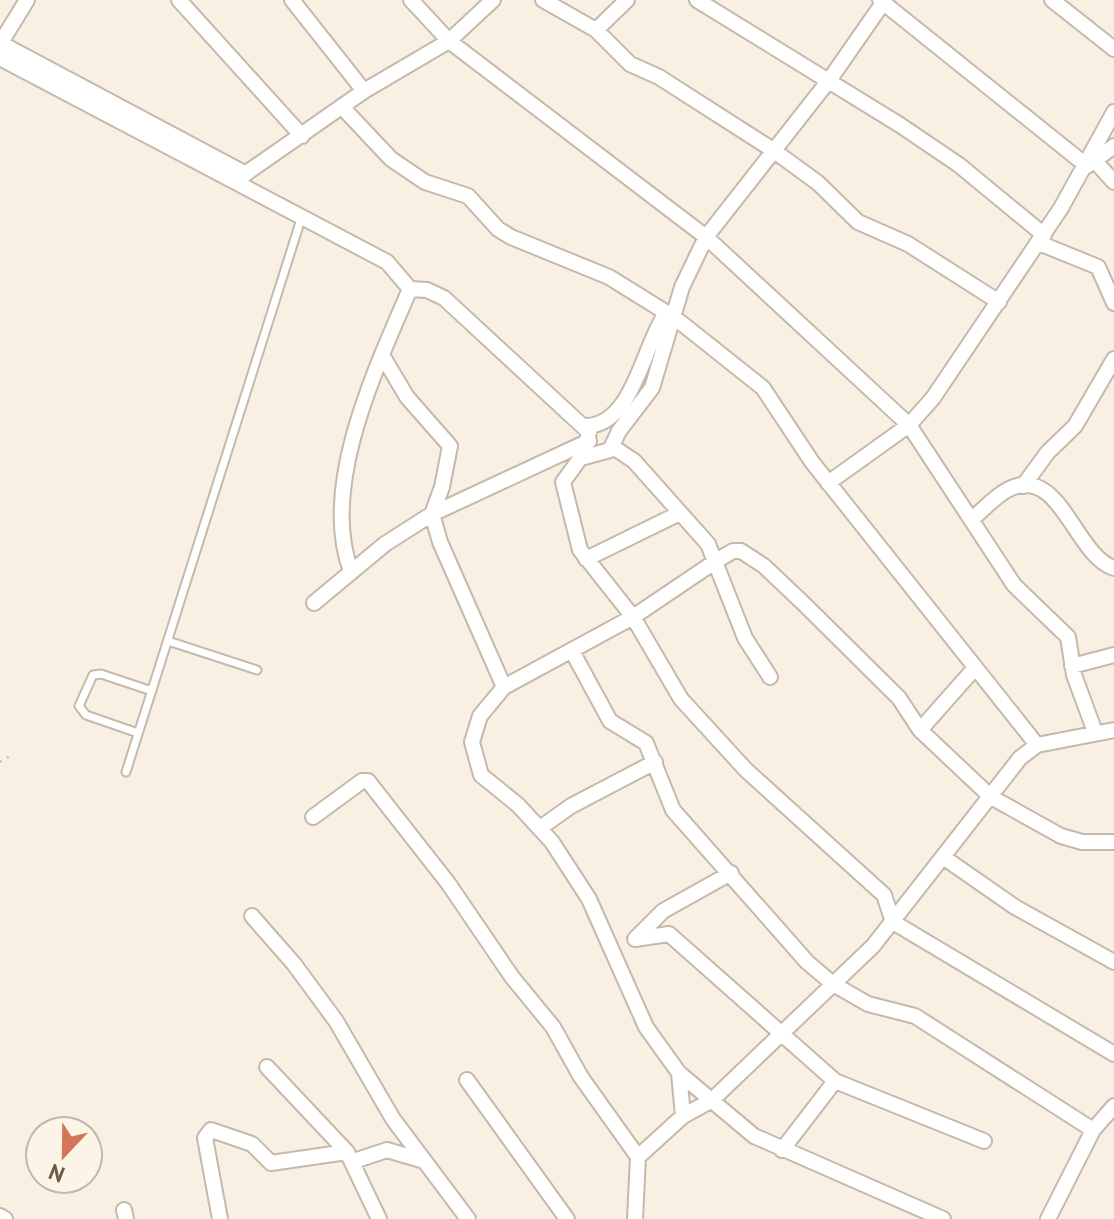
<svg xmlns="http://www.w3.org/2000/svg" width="1114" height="1219" viewBox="0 0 1114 1219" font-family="'PT Sans',sans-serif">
<rect width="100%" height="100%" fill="#f8f0e2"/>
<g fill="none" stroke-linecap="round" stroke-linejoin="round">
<!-- lane casing -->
<g stroke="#c7b8ab" stroke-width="11">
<path id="lane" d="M168 641 257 670
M138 733 86 715 79 706 93 675 101 674 152 691
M126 772 302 216"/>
</g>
<!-- street casing -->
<g stroke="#c7b8ab" stroke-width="18">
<path id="street" d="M179 0 302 136
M292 0 364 91
M411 0 449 41 706 237 909 425 1014 585 1068 637 1074 675 1095 732
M543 0 596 30 630 64 659 77 773 150 818 183 858 222 908 244 999 302
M697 0 900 125 959 165 1044 235
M880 0 1087 166 1114 146
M1052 0 1114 49
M596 30 627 0
M0 43 246 174
M0 44 27 0
M0 58 387 262 410 289 427 290 444 298 589 432 584 453 563 482 580 550 633 617 681 699 746 770 884 895 893 922 1114 1054
M343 108 391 159 425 182 468 196 498 229 511 237 609 277 675 318 763 388 812 462 1037 745
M1094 160 1114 182
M235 181 364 91 449 41 493 0
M1039 243 1098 267 1114 303
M382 355 407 397 450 446 442 487 432 514 440 542 504 687
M586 426C633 425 642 348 666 313
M613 447 634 461 708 544 745 638 770 677
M581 458 610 450 619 431 652 388 682 287 706 237 830 79 885 0
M828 483 909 425 933 398 1061 208 1114 112
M1023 486 1048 452 1075 426 1114 359
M971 520C983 510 995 496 1009 489 1060 464 1075 556 1114 568
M586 559 680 513
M351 571C319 487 376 368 410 289
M314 603 385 544 432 514 589 441
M572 651 610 721 646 743 673 810 807 962 833 984 868 1004 915 1016 1093 1130
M1072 666 1114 655
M920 730 974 669
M313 817 362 781H368L448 883 512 977 553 1027 581 1077 638 1157
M540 828 571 806 655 762
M943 857 1015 907 1114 962
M731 873 663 911 635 939 669 934 835 1081 984 1141
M252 916 294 964 336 1021 393 1119 468 1219
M267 1067 347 1152
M679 1073 683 1116
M467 1080 567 1219
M782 1150 835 1081
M354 1161 387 1150 421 1160
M124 1210 126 1219
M0 1216 5 1219
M220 1219 205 1138 211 1130 252 1144 271 1163 347 1152 379 1219
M635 1219 638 1157 683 1116 712 1100 873 946 1020 758 1037 745 1114 730
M943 1219 754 1136 679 1073 646 1027 589 899 552 842 518 805 481 775 472 742 480 716 504 687 633 617 716 561 733 551H741L764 566 802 602 899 698 920 730 991 797 1061 836 1082 842H1114
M1048 1219 1093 1130 1114 1106"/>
</g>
<!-- path -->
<path stroke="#ceb4a1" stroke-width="2" stroke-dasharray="2 6" stroke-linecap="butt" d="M0 762 12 755"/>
<!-- lane -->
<use href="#lane" stroke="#fff" stroke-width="7"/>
<!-- street -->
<use href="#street" stroke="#fff" stroke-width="14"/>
</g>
<!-- north arrow -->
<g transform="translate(64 1155) rotate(202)"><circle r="38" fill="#fcf4e7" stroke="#c2b6a9" stroke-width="2"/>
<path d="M0-6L14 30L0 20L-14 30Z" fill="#d27657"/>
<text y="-12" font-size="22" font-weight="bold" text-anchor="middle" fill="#6c594c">N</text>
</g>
</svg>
